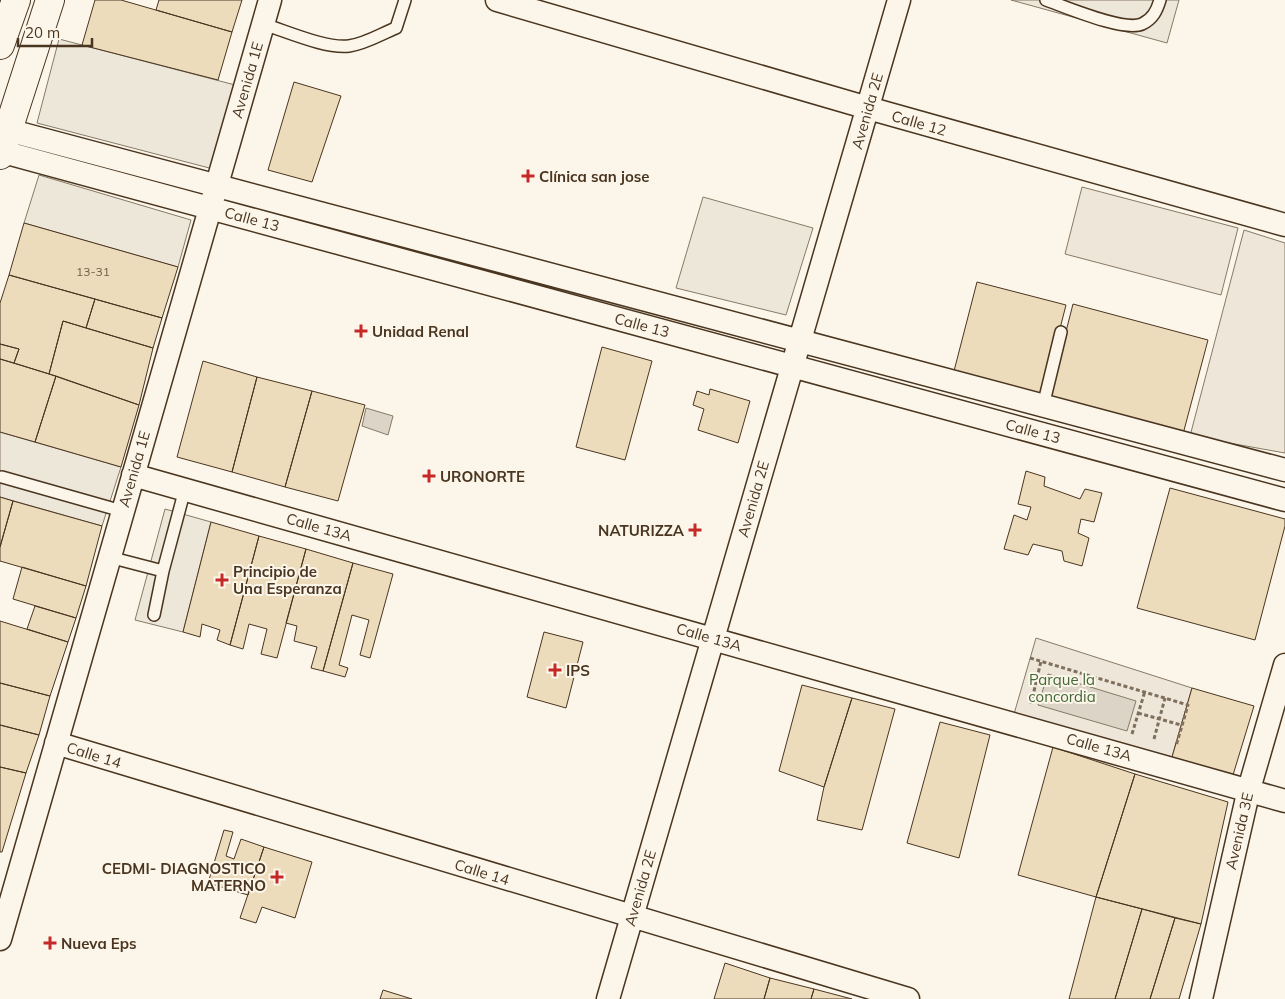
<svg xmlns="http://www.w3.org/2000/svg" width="1285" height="999" viewBox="0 0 1285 999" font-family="Mulish,sans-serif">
<rect width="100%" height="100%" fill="#fbf6e9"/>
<!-- green -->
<path fill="#ede6d9" stroke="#887966" d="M1082 187 1238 228 1221 295 1065 254Z
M1244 230 1285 243V453L1190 436Z
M1036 638 1192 688 1172 757 1014 714Z"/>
<!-- parking -->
<path fill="#ede7d9" stroke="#887966" d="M1011 0H1179L1167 43Z
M59 39 239 86 217 170 37 123Z
M39 175 191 220 178 267 24 223Z
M703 197 813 228 786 315 676 288Z
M0 432 121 467 102 526 0 497Z
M165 509 211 522 183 632 135 620Z"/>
<!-- water -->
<path fill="#dcd4c6" stroke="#887966" d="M366 408 393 416 388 435 362 426Z
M1048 674 1136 701 1127 731 1038 705Z"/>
<!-- building -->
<path fill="#ecdcbc" stroke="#4a3520" d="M95 0H121L232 32 218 80 82 45Z
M159 0H242L232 32 156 10Z
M294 82 341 96 312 182 268 170Z
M24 223 178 267 162 318 9 275Z
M9 275 95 299 86 328 63 321 49 374 14 363 19 349 0 344V303Z
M977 282 1066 305 1043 395 954 371Z
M95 299 162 318 153 348 86 328Z
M1073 304 1208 340 1183 434 1049 398Z
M63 321 153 348 139 405 49 374Z
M0 344 19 349 14 363 0 359Z
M602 347 652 361 625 460 576 447Z
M0 359 56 376 35 442 0 432Z
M203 361 257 377 232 472 177 457Z
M56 376 139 405 121 467 35 442Z
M257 377 312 391 285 487 232 472Z
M710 389 750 401 738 443 698 430 704 409 693 405 697 391 709 395Z
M312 391 365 405 338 501 285 487Z
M1026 471 1045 477 1044 486 1080 499 1085 489 1102 493 1094 522 1081 519 1078 533 1089 538 1082 566 1064 561 1062 551 1033 544 1028 555 1004 549 1014 515 1027 520 1031 507 1018 504Z
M1170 488 1285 519V526L1255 640 1137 608Z
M0 497 13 501 0 547Z
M13 501 102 526 86 586 0 561V547Z
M211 522 259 536 230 645 217 640 220 630 202 624 200 637 183 632Z
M259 536 306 549 277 658 261 654 267 629 249 624 243 649 230 645Z
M306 549 353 563 323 671 311 668 317 647 294 641 297 626 286 623Z
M353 563 393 574 370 658 360 655 369 620 352 615 339 665 348 668 345 677 323 671Z
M22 567 86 586 76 618 13 599Z
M35 606 76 618 68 642 27 629Z
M0 621 68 642 50 696 0 683Z
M544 632 583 642 566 708 527 697Z
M0 683 50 696 39 735 0 725Z
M802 685 852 698 824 787 779 771Z
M1192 688 1254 706 1233 775 1172 757Z
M852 698 895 709 862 830 817 820 824 787Z
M940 722 990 735 959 858 907 843Z
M0 725 39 735 26 773 0 767Z
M1053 747 1135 774 1096 897 1018 875Z
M0 767 26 773 2 852H0Z
M1135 774 1228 802 1201 924 1096 897Z
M224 830 233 832 226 856 234 859 241 839 264 847 248 895 208 883Z
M264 847 312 862 295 918 262 907 256 923 240 918Z
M1096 897 1142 909 1115 999H1069Z
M1142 909 1175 918 1150 999H1115Z
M1175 918 1201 924 1179 999H1150Z
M725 963 770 978 764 999H714Z
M770 978 814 989 811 999H764Z
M814 989 852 999H811Z
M383 990 412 999H380Z"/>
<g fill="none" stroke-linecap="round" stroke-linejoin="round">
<!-- service casing -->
<g stroke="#4a3520" stroke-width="14">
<path id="service" d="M1046 0C1066 7 1124 32 1142 24 1153 19 1157 10 1160 0
M263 24C286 31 326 49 349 46 365 44 381 34 396 28L405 0
M1043 406 1061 332
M2 477 122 511
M109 557 163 571
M154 615 163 571 185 489"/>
</g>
<!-- minor casing -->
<g stroke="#4a3520" stroke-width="25">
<path id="minor" d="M497 0 868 108 1285 225
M0 128 1285 470
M0 151 1285 500
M133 475 1285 801
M56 743 908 999
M0 939 270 0
M608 999 899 0
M1201 999 1249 789 1285 665"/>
</g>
<!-- tertiary casing -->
<g stroke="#4a3520" stroke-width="30">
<path id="tertiary" d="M0 45 16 0
M0 155 50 0"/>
</g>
<!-- path -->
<path stroke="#7f6f5c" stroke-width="3" stroke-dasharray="4 2.5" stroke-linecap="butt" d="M1030 658 1188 705 1176 746
M1031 704 1041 661
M1138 713 1181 725
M1132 734 1145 691
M1154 739 1165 698"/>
<!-- service -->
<use href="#service" stroke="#fbf6e9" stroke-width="11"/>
<!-- minor -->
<use href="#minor" stroke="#fbf6e9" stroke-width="22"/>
<!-- tertiary -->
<use href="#tertiary" stroke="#fbf6e9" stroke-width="28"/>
</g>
<!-- markers -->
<g fill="#c62828" stroke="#fbf6e9" stroke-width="2">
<path d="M525.5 168.5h5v5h5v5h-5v5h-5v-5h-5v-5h5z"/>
<path d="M358.5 323.5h5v5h5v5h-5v5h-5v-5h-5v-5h5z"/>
<path d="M426.5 468.5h5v5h5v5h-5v5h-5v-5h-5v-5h5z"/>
<path d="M692.5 522.5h5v5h5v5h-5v5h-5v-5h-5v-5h5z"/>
<path d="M219.5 572.5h5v5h5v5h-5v5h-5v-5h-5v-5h5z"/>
<path d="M552.5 662.5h5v5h5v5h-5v5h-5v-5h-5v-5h5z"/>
<path d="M274.5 869.5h5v5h5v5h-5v5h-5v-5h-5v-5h5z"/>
<path d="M47.5 935.5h5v5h5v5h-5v5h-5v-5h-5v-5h5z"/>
</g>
<g text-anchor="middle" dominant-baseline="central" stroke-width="4" stroke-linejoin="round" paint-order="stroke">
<!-- number labels -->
<g font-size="12" fill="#725f47">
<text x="93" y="271">13-31</text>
</g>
<!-- street labels -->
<g font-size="15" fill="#4a3520" stroke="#fbf6e9">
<text transform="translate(247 80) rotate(-74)">Avenida 1E</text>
<text transform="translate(867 111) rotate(-74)">Avenida 2E</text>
<text transform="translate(919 123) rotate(16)">Calle 12</text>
<text transform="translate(252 219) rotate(15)">Calle 13</text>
<text transform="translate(642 325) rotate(15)">Calle 13</text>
<text transform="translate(1033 431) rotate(15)">Calle 13</text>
<text transform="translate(134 469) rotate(-74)">Avenida 1E</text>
<text transform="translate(753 499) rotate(-74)">Avenida 2E</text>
<text transform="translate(319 527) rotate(16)">Calle 13A</text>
<text transform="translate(709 637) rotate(16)">Calle 13A</text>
<text transform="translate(1099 747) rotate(16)">Calle 13A</text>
<text transform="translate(94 755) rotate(17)">Calle 14</text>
<text transform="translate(1239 831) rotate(-77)">Avenida 3E</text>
<text transform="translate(482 872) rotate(17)">Calle 14</text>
<text transform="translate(640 888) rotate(-74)">Avenida 2E</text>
</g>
<!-- poi labels -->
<g font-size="15" font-weight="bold" fill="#4a3520" stroke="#fbf6e9" text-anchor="start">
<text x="539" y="176">Clínica san jose</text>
<text x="372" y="331">Unidad Renal</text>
<text x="440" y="476">URONORTE</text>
<text x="684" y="530" text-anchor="end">NATURIZZA</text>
<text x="233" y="571">Principio de<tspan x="233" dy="17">Una Esperanza</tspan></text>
<text x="566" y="670">IPS</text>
<text x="266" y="868" text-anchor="end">CEDMI- DIAGNOSTICO<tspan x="266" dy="17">MATERNO</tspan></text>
<text x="61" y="943">Nueva Eps</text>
</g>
<!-- park labels -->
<g font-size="15" fill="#436837" stroke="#fbf6e9">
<text x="1062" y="679">Parque la<tspan x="1062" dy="17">concordia</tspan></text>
</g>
</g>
<!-- scale -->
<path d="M18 38v8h74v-8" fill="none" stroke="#4a3520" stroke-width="2.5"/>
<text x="25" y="38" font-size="15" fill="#4a3520" stroke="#fbf6e9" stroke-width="4" paint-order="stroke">20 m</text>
</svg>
